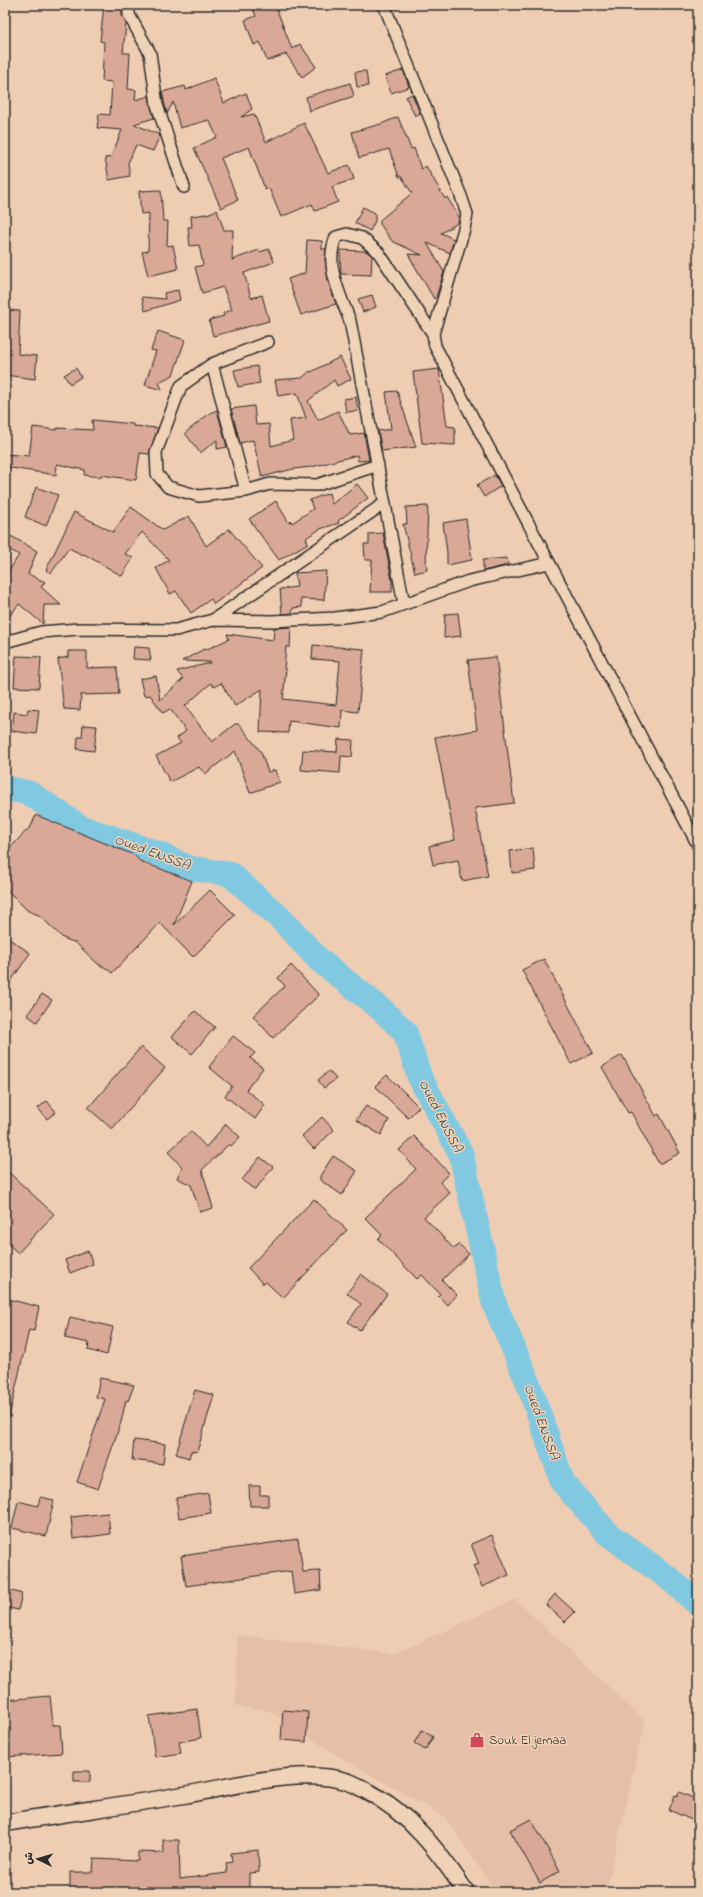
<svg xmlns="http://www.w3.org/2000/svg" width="703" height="1897" viewBox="0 0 703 1897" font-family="'Indie Flower','Playpen Sans Arabic',sans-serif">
<rect width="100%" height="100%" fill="#efcdb3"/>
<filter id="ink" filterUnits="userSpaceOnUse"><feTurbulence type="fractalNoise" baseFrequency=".025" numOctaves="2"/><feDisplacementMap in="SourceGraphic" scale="8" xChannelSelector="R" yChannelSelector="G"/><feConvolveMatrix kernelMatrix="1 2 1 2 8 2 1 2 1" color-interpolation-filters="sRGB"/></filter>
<g filter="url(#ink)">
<!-- built -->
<path fill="#e5bfa7" d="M515 1599 645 1721 606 1892H496L445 1817 341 1758 270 1711 236 1706 237 1635 394 1654Z"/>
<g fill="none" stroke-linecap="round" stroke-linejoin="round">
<!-- river -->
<path stroke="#80c9e1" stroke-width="25" d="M5 788 29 793 80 827 157 853 189 868 230 874 280 918 319 960 381 1009 405 1032 420 1078 461 1154 494 1303 527 1380 563 1483 608 1534 671 1580 698 1604"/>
</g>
<!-- building -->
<path fill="#daa896" stroke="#2b2b2b" d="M104 5H122V15L126 23 123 53H130L128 89 136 90 135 100 149 96 154 118 134 124 160 135 153 151 136 145 128 163 130 176 109 180 105 158 111 157 122 130 97 128 99 114 110 115 112 82 102 81 104 42 100 41Z
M251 5H275L292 49 300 44 316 67 302 77 286 54 267 61 260 42 254 45 245 20 256 16Z
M403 70 409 87 391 93 385 76Z
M366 71 368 86 357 87 355 72Z
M214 78 224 103 246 93 252 109 241 117 254 114 266 142 304 123 328 173 349 165 354 179 332 187 338 202 315 211 312 204 281 217 269 188 265 189 249 147 221 158 238 200 221 208 194 148 217 137 209 120 180 128 173 102 167 114 162 92 185 86 186 90Z
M350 83 354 96 309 111 306 97Z
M412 94 420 113 415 116 406 97Z
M398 117 411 149 414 148 421 169 426 166 445 199 447 197 459 217 458 223 441 233 454 239 450 253 427 243 444 272 436 297 434 299 408 254 422 255 392 241 380 224V220L412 193 401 176 399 177 389 149 359 158 352 132 381 124Z
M161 190 163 221H168L167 246 173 245 178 269 148 276 142 252 148 251 149 213 141 214 139 191Z
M363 207 375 213V221L370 231 355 223Z
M217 210 224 230H233L232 260 259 250 260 252 269 249 274 262 244 273 251 298 262 295 269 321 213 336 209 320 224 316 223 313 232 310 223 287 202 293 195 267 203 265 199 245 190 246 188 227H192L191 216 207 214Z
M307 240 322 241V249H326L325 259 328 281 336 304 301 315 288 279 305 273Z
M340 250 366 251 372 256 371 275 341 274Z
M178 290 180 300 145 311 142 297 165 299 164 293Z
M372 295 376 307 363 312 358 299Z
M5 310 20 311 18 354 37 356 35 379 5 375Z
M158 331 185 340 173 375 159 382 162 390 145 385 156 351 151 350Z
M340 357 351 379 337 386 334 380 308 401 318 420 338 411 350 435 364 433 369 460 358 461 357 455 312 467 293 469 262 477 253 440 240 443 231 409 254 406 256 425 269 424 271 446 293 440 290 420 306 418 297 393 278 396 275 380 302 378 310 371 311 372Z
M257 366 260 383 238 387 234 370Z
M76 368 81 377 70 384 64 375Z
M439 369 447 426 455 427V445L422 443 413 372Z
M397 391 416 447 382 451 378 431 391 429 386 392Z
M356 397 358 411 346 412 344 399Z
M217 410 227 447 217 449V440L200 453 185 433 210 413Z
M92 420 133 424V426L158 428 149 454 140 453 136 480 101 475 100 477 84 475 85 470 57 464 56 475 5 467V454L29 456 33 427 57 430V428L93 430Z
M495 475 501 486 484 497 477 485Z
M357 484 368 498 338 521 339 523 320 529 306 538 308 543 279 560 249 519 276 501 289 523 291 521 292 523 313 509 310 500 329 493 332 504Z
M36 487 58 495 46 526 25 517Z
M428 506 426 563 427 570 415 573 403 524H407L406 507Z
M131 507 163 530 189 516 206 546 229 529 262 568 214 604 211 599 191 613 176 591 170 594 156 568 169 560 142 532 125 554 133 558 122 576 84 554 83 555 69 548 51 573 46 570 74 512 113 532Z
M466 519 472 560 447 565V552L443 523Z
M383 533 392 581V592H370L372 560H365L364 544H369V534Z
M11 536 37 551 28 574 45 582 41 587 61 605H44L43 624 19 604 5 622V577L19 555 5 547Z
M507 558 508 565 483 571V560Z
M326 571 324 600 301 599 302 607 293 608 292 613 282 614 280 589 297 587 295 573Z
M458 613 461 636 444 638 445 614Z
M291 627 290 647H286L284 669H286L283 699 336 705 340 661 312 659 313 645 364 649 358 712 342 710 341 728 289 721 288 733 260 732 262 689 235 706 221 683 214 687 211 683 185 706 212 742 235 724H239L261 752 268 772 275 770 280 782 250 793 235 751 205 774 199 767 170 782 156 756 181 743 177 738 186 731 170 709 163 713 150 695 144 696 140 679 156 676 160 700 183 679 177 671 210 663V662L182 661 204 649 205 650 229 639 227 634 273 640 274 628Z
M134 647 149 648 151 660 133 659Z
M68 651H87V668L117 667 119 694 81 695 80 710 64 709 58 659 68 657Z
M16 656 41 657 39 688 14 687Z
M496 657 514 803 475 808 488 876 462 881 458 860 433 865 429 846 455 840 435 737 477 730 468 660Z
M28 709 39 710 36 734 12 731 14 712 27 714Z
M83 725 97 726 94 751 77 749 78 737H82Z
M338 739 353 740 352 757 341 756 340 773 301 770 303 750 337 752Z
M36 815 134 855 140 861 192 881 174 925 210 890 235 915 193 957 160 923 112 973 106 968 98 964 76 943 63 938 39 915 28 911 5 888V846L10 848 31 826Z
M533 848 535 870 512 873 510 851Z
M5 936 30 953 5 990Z
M544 959 593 1053 571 1064 522 970Z
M291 965 319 995 273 1038 253 1016 285 986 278 978Z
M42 994 52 1000 37 1022 27 1015Z
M195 1011 215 1027 192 1054 172 1037Z
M233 1036 255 1053 250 1058 263 1068 246 1090 265 1105 255 1119 225 1096 232 1086 209 1067Z
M141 1047 165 1068 112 1129 88 1108Z
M622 1055 656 1116 659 1114 680 1153 659 1164 631 1112 628 1113 602 1067Z
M329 1071 336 1079 324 1088 318 1080Z
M387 1075 419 1107 408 1118 375 1086Z
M47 1101 56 1112 47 1119 38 1108Z
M366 1106 389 1120 381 1135 356 1120Z
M322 1117 334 1130 314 1149 302 1136Z
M226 1124 240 1137 231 1146 229 1144 202 1170 213 1208 200 1212 191 1185 177 1178 182 1167 168 1152 191 1131 206 1147Z
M414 1136 449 1173 440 1182 450 1193 424 1217 454 1249 459 1244 469 1254 442 1280 457 1295 448 1305 438 1296 440 1294 422 1275 417 1279 378 1239 382 1235 365 1218 416 1169 399 1150Z
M333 1156 357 1171 342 1195 320 1180V1176Z
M260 1157 273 1167 255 1190 242 1180Z
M5 1169 54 1214 18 1253 5 1241Z
M314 1199 347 1230 283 1298 266 1282 263 1284 248 1268Z
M88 1251 93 1264 70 1273 65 1260Z
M361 1274 387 1294 360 1330 348 1322 361 1304 347 1293Z
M8 1299 39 1307 34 1331 29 1330 9 1417H5V1310Z
M70 1317 113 1327 107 1355 88 1350 89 1343 65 1338Z
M100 1378 134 1385 128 1401 126 1400 121 1422 98 1489 77 1482 105 1399 96 1397Z
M195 1390 214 1395 197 1452 191 1451 189 1458 176 1454Z
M134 1440 165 1444 163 1464 132 1460Z
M249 1486H260V1495H268V1506H250Z
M208 1493 211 1513 179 1518 176 1498Z
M40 1497 54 1500 46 1536 12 1528 18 1501 38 1506Z
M108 1513 110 1534 73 1539 71 1517Z
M492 1535 509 1575 482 1587 473 1566 479 1564 471 1544Z
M298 1539 303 1572 320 1571 321 1590 294 1594 291 1571 186 1586 181 1556Z
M5 1589 22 1594 18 1610 5 1607Z
M555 1594 575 1612 565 1622 546 1605Z
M50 1696 53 1725H60L62 1753 5 1757V1700Z
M197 1709 201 1738 179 1742 181 1753 155 1757 149 1716Z
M283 1710 308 1712 306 1742 281 1740Z
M422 1730 433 1737 425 1750 414 1743Z
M74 1771H90V1782H74Z
M679 1792 698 1800V1812L694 1821 669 1810 675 1795 677 1796Z
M531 1819 560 1871 540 1883 510 1830Z
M163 1840H179L180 1879 227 1873 226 1863 232 1862 231 1853 258 1850 259 1872 249 1873V1892H210V1886L182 1890 183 1892H70V1872H93L94 1859 138 1861V1852L164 1853Z"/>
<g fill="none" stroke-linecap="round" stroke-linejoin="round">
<!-- street casing -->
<g stroke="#2b2b2b" stroke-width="14">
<path id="street" d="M129 5V15L150 53 157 105 184 187
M384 5 461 196 467 214 464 229 433 334 435 346 698 845
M268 342 212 364 181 386 156 452 157 474 168 487 199 496 246 491 270 484 317 485 378 465
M212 364 246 491
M404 604 350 321C340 294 324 265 336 237L347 234 362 238 379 253 433 334
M213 620 385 503
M5 642 41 632 78 629 176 630 213 620 272 621 335 618 382 612 469 581 549 563"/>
</g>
<!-- secondary casing -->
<g stroke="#2b2b2b" stroke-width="19">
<path id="secondary" d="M5 1823C65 1813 125 1805 184 1795 233 1787 301 1766 349 1782 354 1784 360 1787 365 1790 410 1813 438 1851 466 1892"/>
</g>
<!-- street -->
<use href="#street" stroke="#f0d3b7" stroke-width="11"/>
<!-- secondary -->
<use href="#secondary" stroke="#f0d3b7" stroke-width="16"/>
</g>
</g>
<!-- icons -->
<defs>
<g id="shop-bare" transform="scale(1.2)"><path d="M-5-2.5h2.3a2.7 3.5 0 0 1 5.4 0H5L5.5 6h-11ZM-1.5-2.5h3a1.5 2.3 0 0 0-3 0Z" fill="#d1495b" stroke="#f0d3b7" stroke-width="2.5" paint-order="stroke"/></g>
</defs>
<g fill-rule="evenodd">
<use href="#shop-bare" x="477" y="1740"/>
</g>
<g text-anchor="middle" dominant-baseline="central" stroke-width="3" stroke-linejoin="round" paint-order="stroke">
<!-- poi labels -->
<g font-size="13" fill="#2b2b2b" stroke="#f0d3b7" text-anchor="start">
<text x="489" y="1740">Souk El jemaa</text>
</g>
<!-- water labels -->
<g font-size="14" font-style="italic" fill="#384346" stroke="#f0d3b7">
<text transform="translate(152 853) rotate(20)">Oued ENSSA</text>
<text transform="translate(440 1116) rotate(63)">Oued ENSSA</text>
<text transform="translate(541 1422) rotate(70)">Oued ENSSA</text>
</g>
</g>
<!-- margin -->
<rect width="703" height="1897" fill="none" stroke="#f0d3b7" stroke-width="20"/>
<rect x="10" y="10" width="683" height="1877" fill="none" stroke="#2b2b2b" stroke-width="1.5" filter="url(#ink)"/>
<!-- north arrow -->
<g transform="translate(38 1859) rotate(275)" stroke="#f0d3b7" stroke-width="3" paint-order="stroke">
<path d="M0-3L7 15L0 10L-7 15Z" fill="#2b2b2b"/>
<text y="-6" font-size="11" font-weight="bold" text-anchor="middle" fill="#2b2b2b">ش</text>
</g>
</svg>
